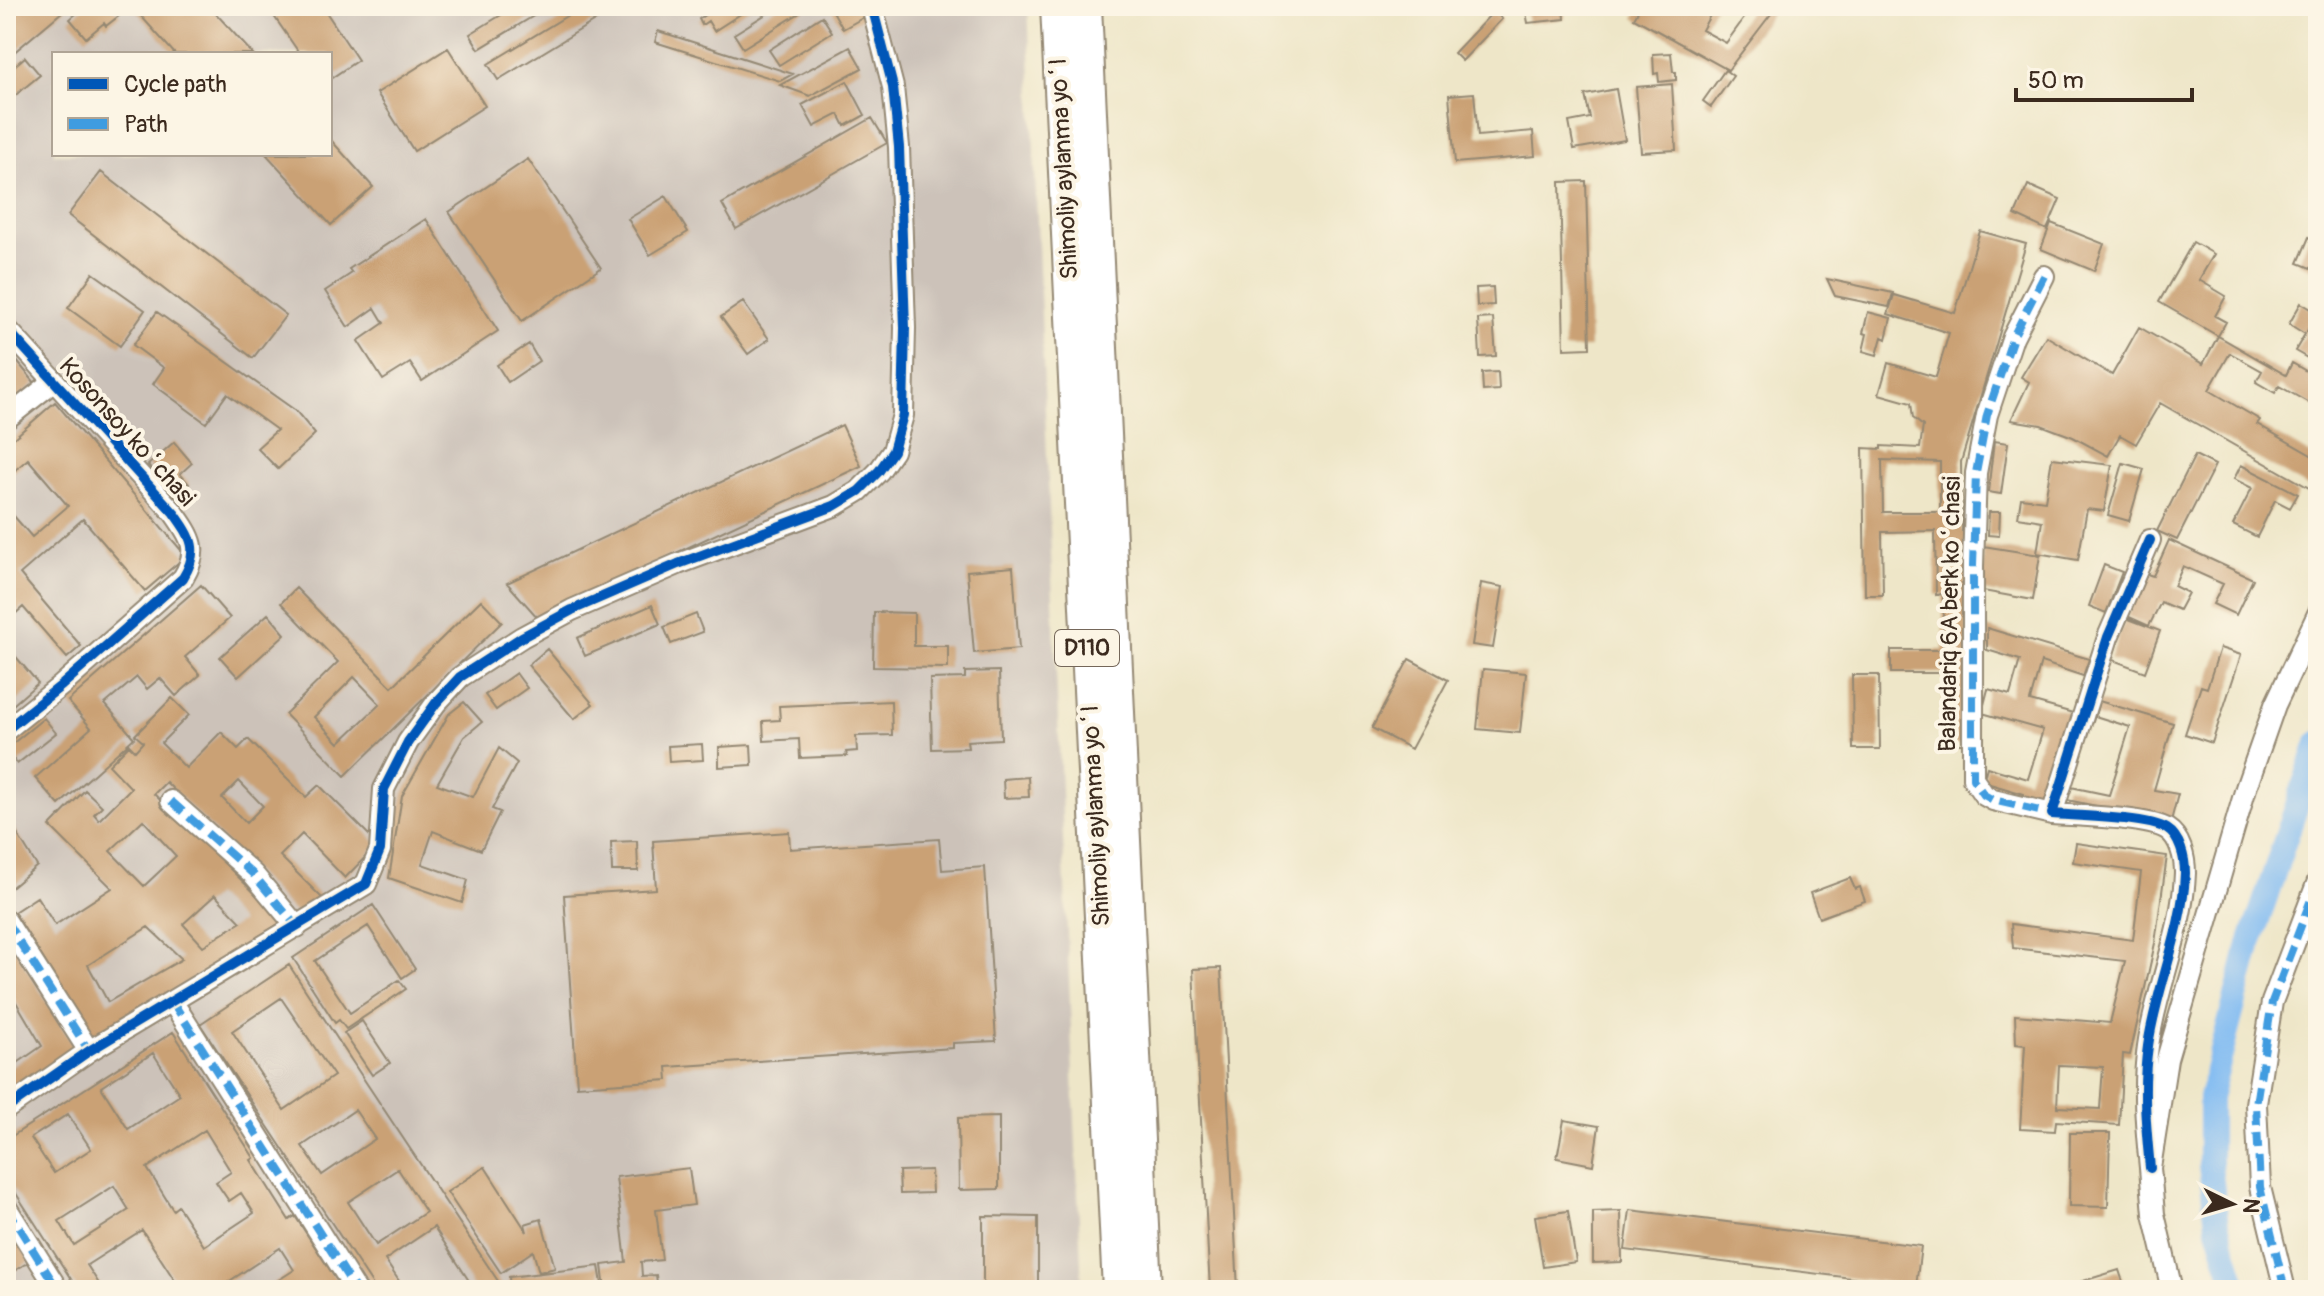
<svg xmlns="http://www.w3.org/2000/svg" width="2324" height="1296" viewBox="0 0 2324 1296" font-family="Pangolin,sans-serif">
<rect width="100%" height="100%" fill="#fcf5e5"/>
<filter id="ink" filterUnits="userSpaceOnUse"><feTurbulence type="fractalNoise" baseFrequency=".0125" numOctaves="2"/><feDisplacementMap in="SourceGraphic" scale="16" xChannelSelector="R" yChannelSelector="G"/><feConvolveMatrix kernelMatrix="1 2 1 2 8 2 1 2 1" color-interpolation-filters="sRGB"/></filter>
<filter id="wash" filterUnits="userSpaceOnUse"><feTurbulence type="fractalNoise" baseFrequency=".006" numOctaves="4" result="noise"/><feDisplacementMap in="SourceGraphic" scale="32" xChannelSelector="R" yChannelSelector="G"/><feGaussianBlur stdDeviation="1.8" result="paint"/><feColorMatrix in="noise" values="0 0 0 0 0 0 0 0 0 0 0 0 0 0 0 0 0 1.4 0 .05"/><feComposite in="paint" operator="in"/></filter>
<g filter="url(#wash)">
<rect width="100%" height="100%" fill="#eee6c8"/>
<!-- industrial -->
<path fill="#ccc2b9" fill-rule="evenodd" d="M6 6H1028L1082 1290H6ZM54 54H330V154H54Z"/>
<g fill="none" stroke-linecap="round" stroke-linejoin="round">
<!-- canal -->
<path stroke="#81bbf2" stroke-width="24" d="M2237 1290 2217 1225 2210 1165V1098L2248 950 2318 743"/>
</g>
<g id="blocks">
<!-- building -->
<path fill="#caa174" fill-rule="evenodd" d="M6 6H69L6 59Z
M85 6H112L120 15 106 26 104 23 86 38 70 19Z
M132 6H209L253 54H175Z
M267 6H322L358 60 330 79V54H300Z
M516 6H550L479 49 470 34Z
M583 6H619L498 80 488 64Z
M718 6H753L714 31 708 21 702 25 699 19Z
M779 6H811L743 48 734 34Z
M830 6H860L866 16 843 29Z
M1564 6 1565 19 1528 23 1525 7Z
M1641 6H1715L1702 30 1726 43 1753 6H1777L1728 70 1634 18Z
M1494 11 1502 19 1462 61 1454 53Z
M822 16 832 32 779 65 769 50Z
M658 31 793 74 780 81 655 42Z
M850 47 862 68 810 96 780 85Z
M448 48 485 106 414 151 377 93Z
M1671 53 1673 72H1676V80L1659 82 1658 73 1654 74 1653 54Z
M25 57 40 75 6 103V73Z
M1725 70 1733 76 1711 107 1703 101Z
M847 81 865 115 845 126 839 114 814 127 802 105Z
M1672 84 1676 150 1641 152 1636 87Z
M1616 89 1625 140 1574 149 1569 122 1590 118 1585 95Z
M1474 93 1478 136 1533 131 1535 156 1455 163 1449 95Z
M872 118 887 143 736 229 722 204Z
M330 139 373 187 331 225 266 154H330Z
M528 159 601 268 522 321 449 212Z
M101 172 286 315 253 358 68 215Z
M1586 181 1590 348 1564 349 1560 182Z
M2028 185 2060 199 2047 230 2015 215Z
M666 196 688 232 650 255 628 219Z
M426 219 498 331 422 381 410 363 383 380 358 341 384 323 375 308 348 327 325 291 352 273 349 269Z
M2051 223 2104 244 2094 271 2041 249Z
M1980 231 2026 244 1961 462 1962 531H1967L1968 744H1944L1943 673H1891V650H1943V594L1936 595 1935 531 1882 532 1883 595H1865L1863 448 1881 449V446L1920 448 1923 426 1913 418 1911 403 1879 394 1888 363 1936 377 1949 333 1888 314 1894 295 1955 313ZM1882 460 1940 462V512H1883Z
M2309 237 2318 241V271L2298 263Z
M2193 242 2214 254 2199 280 2226 296 2215 316 2226 322 2218 336 2159 302Z
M93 273 145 310 120 346 68 308Z
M1827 279 1893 293 1889 307 1835 296Z
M1493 287 1494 305 1477 306 1476 288Z
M743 302 769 339 748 354 721 317Z
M2301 303 2318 313V330L2310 326 2307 331 2318 337V364L2295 351 2305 334 2289 324Z
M157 312 296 411 315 434 278 469 257 448 277 430 227 394 206 423 153 384 164 368 133 345Z
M1868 312 1891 318 1886 339 1882 337 1877 355 1863 351 1867 334 1863 333Z
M1493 318 1496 356 1480 357 1478 319Z
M2139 327 2203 364 2218 336 2286 375 2292 363 2318 378V408L2279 386 2275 393 2256 382 2262 371 2230 353 2209 390 2260 420 2257 424 2318 459V493L2160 403 2136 444 2120 435 2108 456 2073 437 2041 425 2011 420 2029 382 2021 377 2046 336 2112 375Z
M529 344 539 361 508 382 497 365Z
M6 348 35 383 6 408Z
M1498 372 1499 390 1483 391 1482 373Z
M55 402 186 556 145 591 83 519 20 574 81 646 67 658 23 607 6 622V507L32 537 68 506 28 459 6 478V445Z
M842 425 861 466 538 618 507 583Z
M1994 441 2008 443 2001 494 1988 492Z
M174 442 192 463 180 474 189 484 176 496 148 465Z
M2195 455 2215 465 2177 540 2157 531Z
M2052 458 2112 465 2104 511 2087 509 2078 560 2037 553 2042 521 2018 517 2021 498 2045 501Z
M2123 463 2144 469 2129 521 2108 515Z
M2241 465 2298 494 2290 508 2275 500 2257 537 2233 525 2252 488 2234 479Z
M1989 512H2000L1999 536 1988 535Z
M2169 540 2253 579 2236 615 2213 604 2223 584 2183 566 2174 586 2188 593 2179 610 2161 602 2149 626 2127 616 2147 574 2153 576Z
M1983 546 2040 555 2033 600 1983 591Z
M2104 565 2122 572 2106 613 2089 606Z
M1013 567 1019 649 974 653 967 571Z
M1481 583 1503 587 1493 648 1472 645Z
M201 585 230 618 185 657 200 675 176 696 160 678 147 689 137 677 105 704 134 738 59 805 35 778 91 728 68 701Z
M296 588 392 687 481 600 502 622 345 776 285 714 338 662 281 603ZM354 677 380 704 339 743 314 717Z
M652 605 660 624 585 656 577 638Z
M874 612 914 613V646H948V668L873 667Z
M268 614 285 634 238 677 220 657Z
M696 614 703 632 671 644 664 627Z
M2126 618 2160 631 2145 672 2110 659Z
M1987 628 2089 659 2083 676 2041 662 2030 701 2073 713 2047 805 2023 798 2024 794 1983 782 1987 767 2028 779 2043 730 1982 713 1988 689 2010 695 2020 660 1987 650Z
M6 645 38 683 6 711Z
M2220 648 2241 655 2212 743 2185 734 2201 686 2207 688Z
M547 649 593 704 574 719 528 665Z
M1409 659 1448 680 1411 749 1372 728Z
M1483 669 1526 673 1520 733 1477 729Z
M999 671 1001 739 967 741 968 748 932 749 930 679 965 678V672Z
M516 673 527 688 496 710 485 695Z
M1852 675H1879L1880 749H1853Z
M172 698 189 715 161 743 186 768 221 732 238 749 248 739 306 797 319 785 378 844 345 878 302 834 280 856 323 899 302 920 166 782 154 794 283 921 95 1041 14 912 37 897 55 925 112 888 50 826 85 790 102 806 94 814 99 820 131 788 109 765 129 745 135 751 143 742 135 735ZM239 781 263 806 246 823 222 798ZM143 820 176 856 144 886 110 851ZM215 895 241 922 203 946 183 924ZM148 927 182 959 108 1002 88 965Z
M891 701 892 735 856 736 857 751 846 752 847 756 800 758 799 739 764 741 763 721 780 720 779 706Z
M2099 701 2173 723 2154 790 2178 794 2171 821 2062 799 2066 786 2109 795 2130 727 2095 716Z
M464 702 482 722 464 737 437 784 473 797 499 748 517 763 492 809 500 812 481 850 433 831 422 864 468 880 462 903 389 878 402 796 449 714Z
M44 718 56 733 17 764 6 749Z
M702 744 703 760 669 762 668 746Z
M751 745 752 765 719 767V747Z
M1028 777 1029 797 1004 798 1003 779Z
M6 816 37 866 6 892Z
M789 832 790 849 939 839 942 870 985 867 996 1041 953 1043V1048L667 1067 668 1080 577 1086 564 895 656 889 653 841Z
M637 841 638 871H612L611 842Z
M2076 843 2167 856 2155 943 2130 1055 2123 1054 2119 1125 2056 1121 2055 1131 2020 1129 2025 1045 2016 1044 2015 1015 2110 1023 2125 961 2013 948 2011 924 2133 940 2141 872 2073 862ZM2059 1065 2103 1067 2100 1109 2057 1107Z
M1850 878 1855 889 1860 887 1865 901 1819 918 1810 893Z
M373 905 415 969 402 978 368 926 315 961 350 1013 399 980 406 989 346 1029 339 1020 335 1023 293 958Z
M6 935 78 1053 6 1098V1071L42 1046 6 985Z
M289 965 367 1084 504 1290H475L434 1227 385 1260 405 1290H376L200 1024ZM281 998 334 1076 284 1110 232 1031ZM355 1110 375 1139 322 1175 302 1146ZM398 1169 426 1212 376 1245 348 1202Z
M1221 968 1238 1290H1210L1193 969Z
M362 1021 390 1063 372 1075 344 1033Z
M173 1032 254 1158 251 1160 289 1220 295 1216 343 1290H263L294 1270 280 1248 225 1284 229 1290H181L142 1230 87 1265 103 1290H78L6 1178V1140ZM153 1053 180 1095 128 1129 101 1087ZM68 1114 91 1149 54 1173 31 1138ZM205 1130 231 1172 216 1182 229 1201 241 1193 254 1213 204 1246 178 1206 173 1210 147 1168ZM114 1186 129 1210 74 1245 59 1221Z
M999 1117V1189L959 1190 958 1118Z
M1564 1120 1599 1126 1593 1165 1557 1158Z
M2070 1133H2110L2108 1207 2069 1206Z
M485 1167 527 1232 525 1224 541 1219 555 1268 539 1272 533 1251 501 1273 447 1192Z
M689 1168 694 1205 656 1210 662 1260 641 1262 642 1276 656 1275 658 1290H605L602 1265 626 1262 616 1177Z
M931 1170 932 1193 900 1194 899 1171Z
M1630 1210 1921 1246 1916 1286 1625 1250Z
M1568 1211 1576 1262 1543 1267 1535 1216Z
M1621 1211 1622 1262 1593 1263V1212Z
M983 1216 1038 1217V1290H983Z
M6 1223 30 1261 6 1276Z
M599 1266 602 1284 555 1290H510L509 1277Z
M2119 1270 2125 1288 2057 1290V1289Z"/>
</g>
</g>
<g filter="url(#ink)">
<use href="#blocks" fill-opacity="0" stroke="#948873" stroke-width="2"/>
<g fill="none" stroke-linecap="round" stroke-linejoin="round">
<!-- street casing -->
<g stroke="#948873" stroke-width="24">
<path id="street" d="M2044 276 2013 337 1987 415 1976 473 1973 566V779L1984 795 1993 800 2052 814
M6 328 174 513C192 538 200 550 183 578L62 685 6 730
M6 419 54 381
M171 801 253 874 297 927
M6 921 89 1051
M172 1001 356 1290
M6 1109 89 1051 366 884 380 850 384 789 408 742 436 703 460 677 522 637 572 610 678 564 834 506 859 491 879 471 893 451 903 415 905 328 899 147 893 87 872 6
M2150 1168C2146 1127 2142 1087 2148 1046 2156 988 2183 931 2185 873 2185 858 2180 837 2167 829 2147 817 2078 816 2052 814L2108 637 2150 540
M6 1207 58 1290
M2172 1290 2154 1214 2150 1168 2167 1059 2246 788 2275 705 2318 614
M2285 1290 2260 1187 2256 1104 2272 1002 2318 881"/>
</g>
<!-- primary casing -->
<g stroke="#948873" stroke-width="36">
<path id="primary" d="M1057 6 1119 1290
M1085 6 1145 1290"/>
</g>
<!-- street -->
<use href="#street" stroke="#fff" stroke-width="20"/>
<!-- primary -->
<use href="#primary" stroke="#fff" stroke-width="32"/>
<!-- quiet -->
<path stroke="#3f9ce0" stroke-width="8" stroke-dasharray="16 8" stroke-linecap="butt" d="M2044 276 2013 337 1987 415 1976 473 1973 566V779L1984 795 1993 800 2052 814
M171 801 253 874 297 927
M6 921 89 1051
M172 1001 356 1290
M6 1207 58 1290
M2285 1290 2260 1187 2256 1104 2272 1002 2318 881"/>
<!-- cycleway casing -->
<g stroke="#fcf5e5" stroke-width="15">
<path id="cycleway" d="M6 328 174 513C192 538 200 550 183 578L62 685 6 730
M6 1109 89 1051 366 884 380 850 384 789 408 742 436 703 460 677 522 637 572 610 678 564 834 506 859 491 879 471 893 451 903 415 905 328 899 147 893 87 872 6
M2150 1168C2146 1127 2142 1087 2148 1046 2156 988 2183 931 2185 873 2185 858 2180 837 2167 829 2147 817 2078 816 2052 814L2108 637 2150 540"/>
</g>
<!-- cycleway -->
<use href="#cycleway" stroke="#0057b8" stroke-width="10"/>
</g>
</g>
<g text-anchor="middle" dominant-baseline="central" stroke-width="8" stroke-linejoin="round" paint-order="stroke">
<!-- shield labels -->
<rect fill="#fcf5e5" stroke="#75675a" stroke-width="2" x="1055" y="630" width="64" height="36" rx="6"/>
<g font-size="22" font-weight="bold" fill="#3b2a1e">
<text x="1087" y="648">D110</text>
</g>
<!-- street labels -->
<g font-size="24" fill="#3b2a1e" stroke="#fcf5e5">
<text transform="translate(1064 169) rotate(-93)">Shimoliy aylanma yoʻl</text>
<text transform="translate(127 432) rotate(48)">Kosonsoy koʻchasi</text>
<text transform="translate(1950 614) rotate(-89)">Balandariq 6A berk koʻchasi</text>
<text transform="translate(1096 816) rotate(-93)">Shimoliy aylanma yoʻl</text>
</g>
</g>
<!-- margin -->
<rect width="2324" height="1296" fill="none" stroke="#fcf5e5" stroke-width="32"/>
<!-- legend -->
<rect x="52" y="52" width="280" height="104" fill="#fcf5e5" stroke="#afa495" stroke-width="2"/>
<rect x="68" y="78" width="40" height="12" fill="#0057b8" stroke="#afa495" stroke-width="2"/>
<text x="124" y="92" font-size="24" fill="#3b2a1e">Cycle path</text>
<rect x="68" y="118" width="40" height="12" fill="#3f9ce0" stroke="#afa495" stroke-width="2"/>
<text x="124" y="132" font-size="24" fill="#3b2a1e">Path</text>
<!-- north arrow -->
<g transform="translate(2232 1204) rotate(95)" stroke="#fcf5e5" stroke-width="6" paint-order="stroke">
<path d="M0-6L14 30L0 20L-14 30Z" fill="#3b2a1e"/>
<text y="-12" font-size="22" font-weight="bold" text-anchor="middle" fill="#3b2a1e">N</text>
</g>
<!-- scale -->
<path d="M2016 88v12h176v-12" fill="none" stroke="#3b2a1e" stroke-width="4"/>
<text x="2028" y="88" font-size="24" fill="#3b2a1e" stroke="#fcf5e5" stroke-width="6" paint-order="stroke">50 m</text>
</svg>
